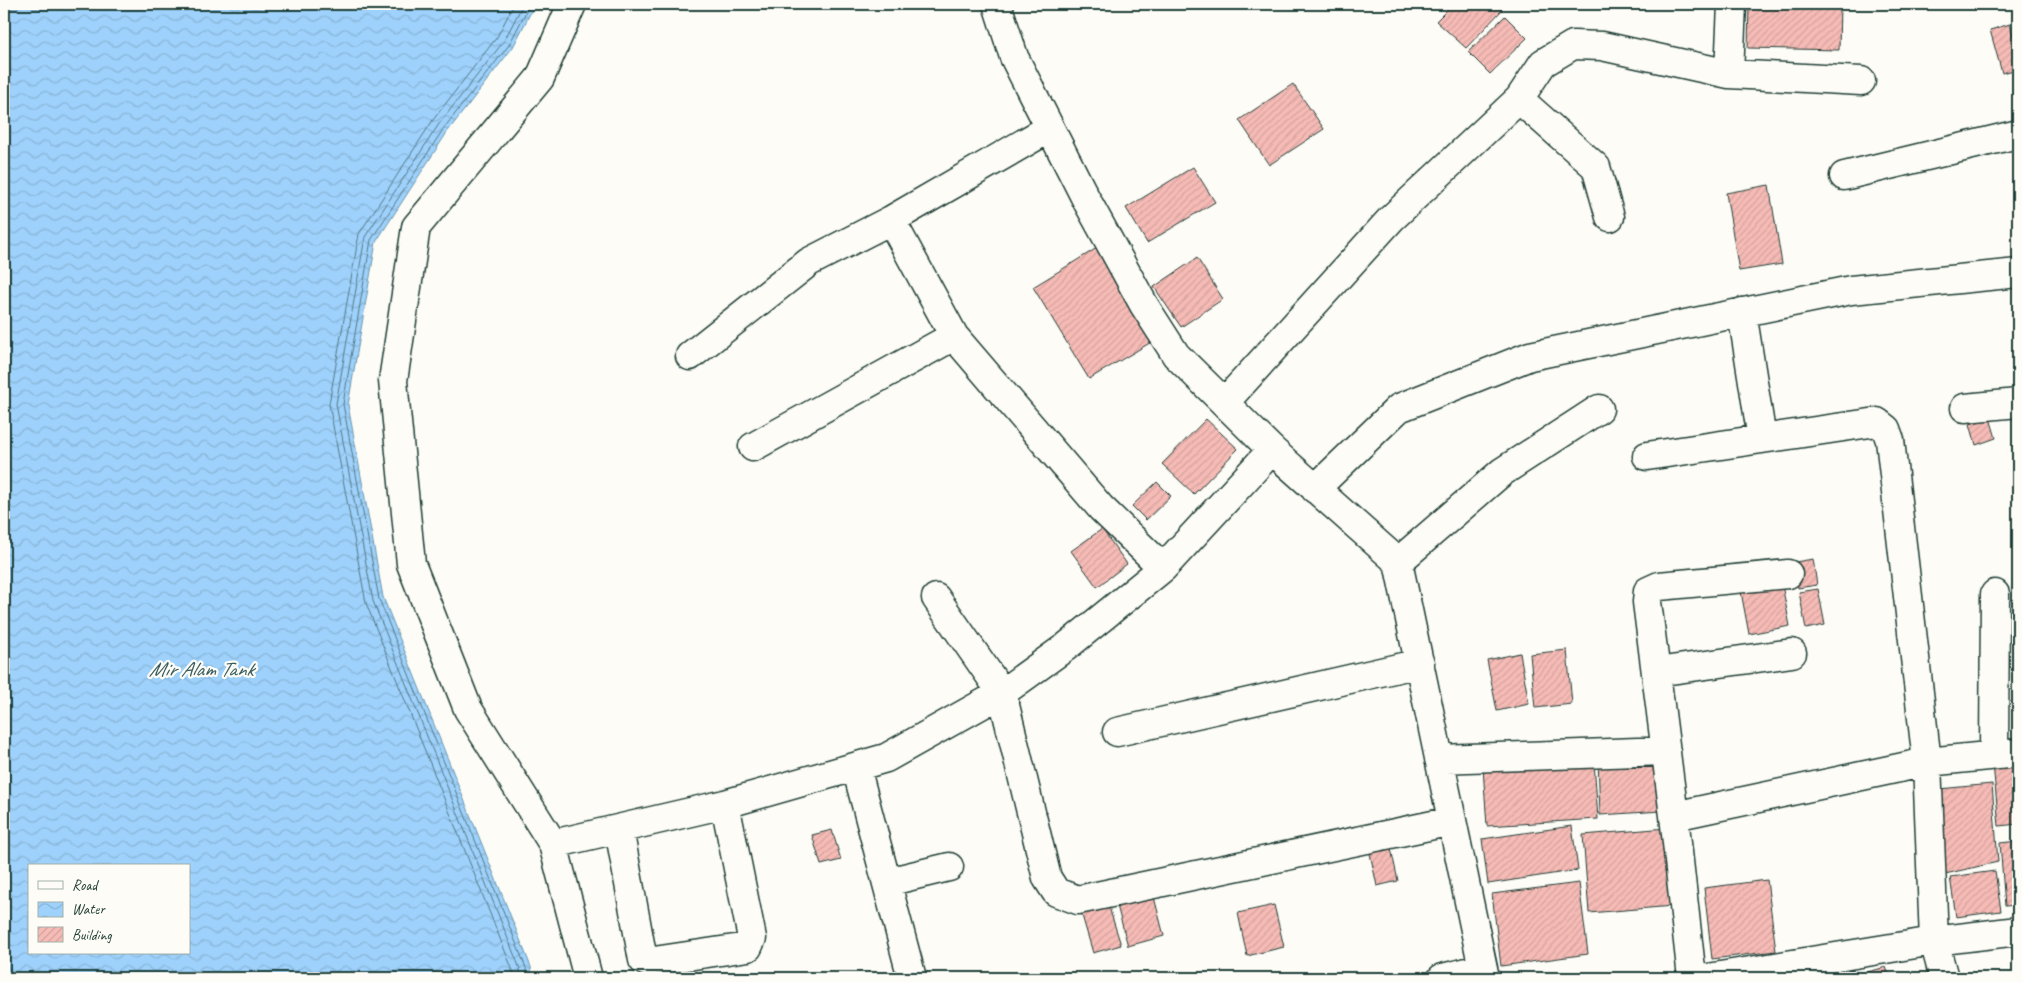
<svg xmlns="http://www.w3.org/2000/svg" width="2022" height="982" viewBox="0 0 2022 982" font-family="Caveat,sans-serif">
<defs>
<pattern id="water-waves" width="16" height="10" patternUnits="userSpaceOnUse" patternTransform="scale(1.25)"><rect width="16" height="10" fill="#9ed1fb"/><path d="M0 5q4-4 8 0t8 0" fill="none" stroke="#88b4d8"/></pattern>
<pattern id="building-hatch" width="6" height="6" patternUnits="userSpaceOnUse" patternTransform="scale(1.25)"><rect width="6" height="6" fill="#f7bbb6"/><path d="M-1 1l2-2M0 6l6-6M5 7l2-2" fill="none" stroke="#d3a29d"/></pattern>
</defs>
<rect width="100%" height="100%" fill="#fdfcf7"/>
<filter id="ink" filterUnits="userSpaceOnUse"><feTurbulence type="fractalNoise" baseFrequency=".02" numOctaves="2"/><feDisplacementMap in="SourceGraphic" scale="10" xChannelSelector="R" yChannelSelector="G"/><feConvolveMatrix kernelMatrix="1 2 1 2 8 2 1 2 1" color-interpolation-filters="sRGB"/></filter>
<g filter="url(#ink)">
<!-- water -->
<path fill="url(#water-waves)" stroke="#6b96ab" fill-rule="evenodd" d="M4 4H535L513 47 448 131 376 242 348 405 383 597 531 967 532 978H4ZM29 866H189V953H29Z"/>
<g fill="none" stroke-linecap="round" stroke-linejoin="round">
<!-- shore -->
<path stroke="#527884" stroke-width="1" d="M513 978V971L366 603 329 404 359 234 433 120 497 37 514 4
M521 978 520 969 373 601 336 404 365 237 439 124 504 41 523 4
M527 978 526 968 379 599 343 404 371 240 444 128 509 45 530 4"/>
</g>
<!-- building -->
<path fill="url(#building-hatch)" stroke="#1f3d34" d="M1453 4H1494L1502 10 1466 48 1436 21Z
M1749 4H1840L1839 50 1748 48Z
M1505 16 1527 38 1490 74 1468 52Z
M2010 24 2018 53V69L2002 73 1990 30Z
M1293 84 1324 129 1269 165 1239 120Z
M1193 167 1215 202 1147 243 1126 208Z
M1769 185 1782 264 1739 271 1726 193Z
M1097 248 1153 341 1089 379 1033 287Z
M1197 258 1223 299 1181 327 1154 287Z
M1990 418 1996 438 1976 445 1970 424Z
M1206 419 1238 449 1194 494 1162 464Z
M1157 482 1171 496 1146 520 1132 506Z
M1102 529 1127 564 1097 587 1071 551Z
M1813 559 1817 585 1798 588 1795 562Z
M1782 585 1790 626 1749 634 1741 592Z
M1818 589 1825 625 1806 629 1799 592Z
M1567 650 1572 704 1535 708 1530 654Z
M1520 653 1529 704 1497 711 1487 660Z
M1598 759H1656L1662 811 1600 815Z
M1594 761 1598 819 1487 826 1483 768Z
M2018 761V824L1999 826 1993 764Z
M1992 784 1998 862 1945 874 1939 789Z
M1572 826 1578 870 1488 884 1482 839Z
M1667 828 1673 906 1589 913 1583 835Z
M832 830 841 860 821 865 812 835Z
M1389 839 1398 881 1377 886 1368 844Z
M2018 841V905L2005 906 2000 843Z
M1995 871 2001 911 1956 917 1950 877Z
M1767 880 1776 951 1712 959 1704 888Z
M1579 883 1588 954 1501 966 1492 894Z
M1153 893 1164 936 1128 946 1116 902Z
M1108 904 1121 945 1093 953 1081 912Z
M1274 905 1284 947 1247 956 1238 913Z
M1886 967 1890 978H1846Z"/>
<g fill="none" stroke-linecap="round" stroke-linejoin="round">
<!-- minor casing -->
<g stroke="#1f3d34" stroke-width="31">
<path id="minor" d="M572 4 540 78 416 227 393 381 411 564 468 709 553 844 588 978
M997 4 1014 57 1087 201 1144 305 1176 355 1272 450 1398 562 1485 978
M1729 74 1732 4
M1519 99 1596 167 1610 217
M1844 176 2018 134
M891 220 954 336 1101 508 1163 568
M1742 312 1762 439
M690 356 809 262 891 220 1050 128
M1225 402 1391 219 1519 99 1543 63 1573 45 1602 46 1729 74 1861 81
M1965 408 2018 403
M753 447 954 336
M1647 456 1877 422 1886 429 1890 440 1927 762 1934 941 1944 978
M1315 489 1399 408 1530 356 1851 290 2018 273
M1398 562 1502 472 1599 409
M936 598 1002 693 1047 878 1056 892 1078 900 1452 821
M1656 672 1792 653
M1117 732 1420 663
M1994 755 1995 594
M1439 759 1666 751
M856 767 912 978
M1674 816 1927 762 2018 753
M619 829 643 960 647 962 748 947 752 938 725 804
M553 844 725 804 886 758 1002 693 1067 646 1163 568 1272 450
M887 882 949 867
M1442 978 1483 968
M1692 978 1674 816 1647 602 1648 591 1659 586 1788 574
M1708 978 1934 941 2018 931"/>
</g>
<!-- minor -->
<use href="#minor" stroke="#fdfcf7" stroke-width="28"/>
</g>
</g>
<g text-anchor="middle" dominant-baseline="central" stroke-width="4.5" stroke-linejoin="round" paint-order="stroke">
<!-- water labels -->
<g font-size="21" font-style="italic" fill="#385b5c" stroke="#fdfcf7">
<text x="201" y="669">Mir Alam Tank</text>
</g>
</g>
<!-- margin -->
<rect width="2022" height="982" fill="none" stroke="#fdfcf7" stroke-width="20"/>
<rect x="10" y="10" width="2002" height="962" fill="none" stroke="#1f3d34" stroke-width="2" filter="url(#ink)"/>
<!-- legend -->
<rect x="28" y="864" width="162" height="90" fill="#fdfcf7" stroke="#a4b0a9"/>
<rect x="38" y="881" width="25" height="8" fill="#fdfcf7" stroke="#a4b0a9"/>
<text x="72" y="890" font-size="15" fill="#1f3d34">Road</text>
<rect x="38" y="902" width="25" height="15" fill="url(#water-waves)" stroke="#a4b0a9"/>
<text x="72" y="914" font-size="15" fill="#1f3d34">Water</text>
<rect x="38" y="927" width="25" height="15" fill="url(#building-hatch)" stroke="#a4b0a9"/>
<text x="72" y="940" font-size="15" fill="#1f3d34">Building</text>
</svg>
